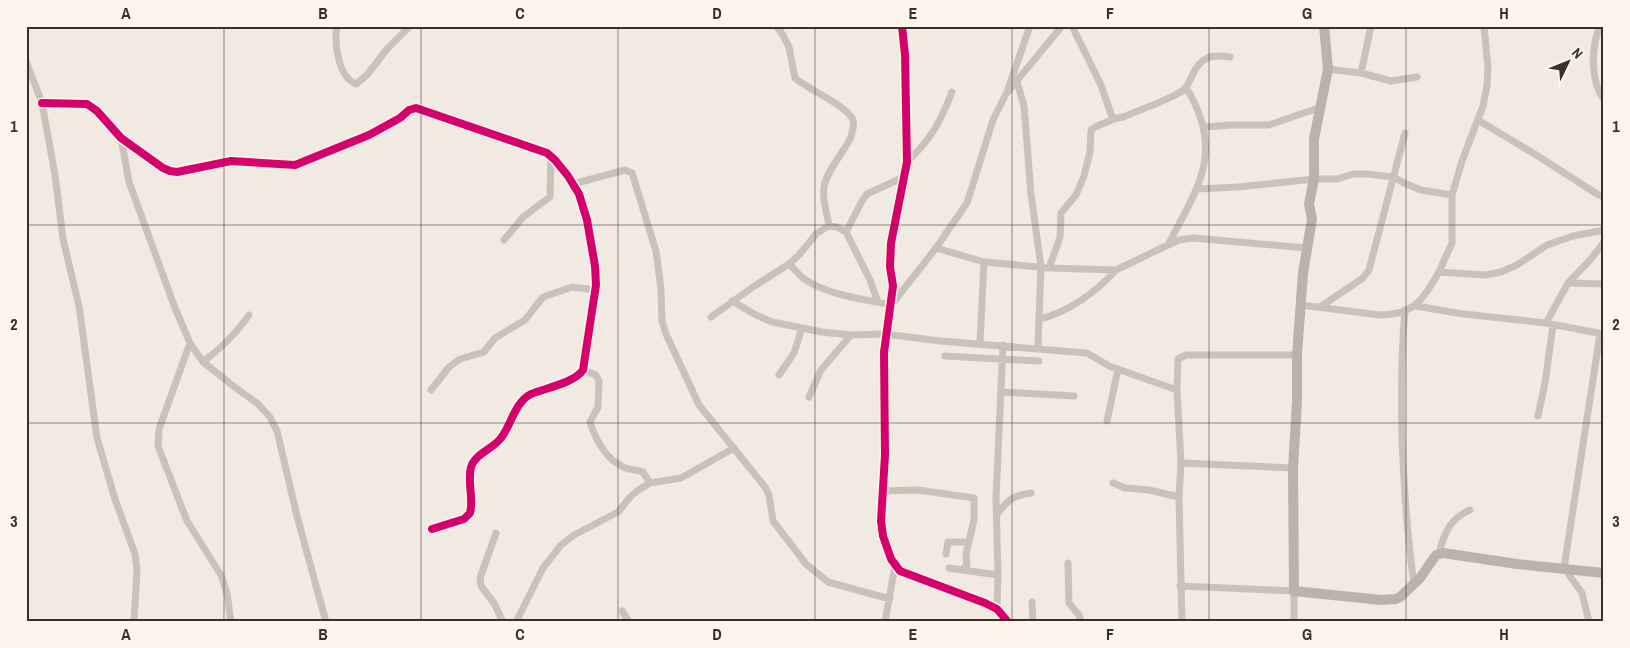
<svg xmlns="http://www.w3.org/2000/svg" width="1630" height="648" viewBox="0 0 1630 648" font-family="'Archivo Narrow',sans-serif">
<rect width="100%" height="100%" fill="#f0eae3"/>
<g fill="none" stroke-linecap="round" stroke-linejoin="round">
<!-- street -->
<path stroke="#c9c2bb" stroke-width="7" d="M337 26C334 43 338 77 356 84L367 75 387 49 410 26
M776 26 783 35 789 47 795 78C807 89 848 106 853 120 855 126 852 133 850 139 843 153 826 172 824 187 822 199 827 214 829 226
M902 26 905 55 907 162 891 243 890 267 893 286 884 352 885 455 881 521 883 536 891 559 900 571 985 603 997 609 1008 622
M1072 26 1101 85 1111 114 1114 119 1123 117C1142 109 1163 102 1181 92 1187 88 1189 82 1192 76 1200 57 1211 54 1230 57
M1484 26 1488 68 1487 86 1483 106 1462 161 1452 195V243L1439 272 1485 275 1501 272 1517 265 1547 245 1573 236 1604 230
M1600 26C1591 47 1590 81 1604 100
M26 61 42 103 55 175 63 239 79 306 97 438 115 499 135 554 137 569 134 622
M1328 69 1361 73 1391 81 1417 77
M1361 73 1371 26
M1017 82 1024 106 1031 194 1041 267 1039 319C1068 313 1097 291 1116 270
M1008 89 1030 26
M42 103 87 104 97 111 121 138 163 168 170 171 177 172 231 161 295 165 369 135 400 118 409 110 416 108 547 153 555 160 568 176 579 194 587 220 595 266 596 285 583 370C574 383 546 388 531 394 514 403 512 424 501 438 493 449 476 453 471 467 467 483 474 498 470 513L464 519 432 529
M1478 120 1538 156 1597 194 1604 197
M1204 127 1231 125H1269L1321 107
M121 138 129 182 175 308 190 343 159 429 158 446 187 521 221 575 227 593 231 622
M907 162C931 139 940 123 952 92
M573 184 625 170 632 173 656 251 661 289 662 321 666 334 699 405 765 487 769 495 773 521 806 564 828 582 890 599
M1197 189 1238 187 1314 179H1337L1353 174H1367L1394 177 1404 183 1421 190 1452 195
M846 232 862 201 867 194 904 177
M504 240 523 217 550 197 551 155
M1168 245C1199 185 1225 152 1186 87
M936 248 984 262 1049 268 1116 270 1168 245 1179 240 1193 238 1306 248
M789 264C794 268 798 274 803 278 826 295 864 299 891 305
M1049 268 1060 237 1061 213 1076 195 1084 176 1090 152 1091 130 1095 127 1114 119
M1568 283 1604 284
M732 301 756 315 772 322 822 332 851 335 885 334 940 341 1087 353 1109 366 1177 390
M892 304 936 248 967 203 993 120 1006 94 1062 26
M1301 305 1380 315C1416 314 1422 300 1439 272
M1416 306 1463 314 1546 323 1603 334
M1320 307 1363 278 1369 270 1405 133
M1405 310C1401 353 1401 397 1402 440 1404 488 1407 536 1414 584
M711 317 753 287 789 264 799 255 817 233 829 226 837 227 846 232 870 280 878 302
M1546 323 1568 283 1591 259 1604 242
M190 343 203 362 232 385 258 404 270 417 277 431 297 516 326 622
M980 343 984 262
M1038 348 1039 319
M945 356 1039 361
M203 362C222 347 235 335 249 315
M583 370 596 375 599 381 598 407 590 422C596 441 605 458 623 467 630 470 637 470 643 472L650 483
M779 375 794 353 802 328
M431 390 449 367 460 359 484 352 495 338 525 320 543 297 572 287 595 290
M1001 392 1074 396
M809 397 821 370 851 335
M1538 416 1545 383 1553 325
M1107 421 1118 369
M1181 463 1293 468
M1113 483 1125 488 1149 490 1179 497
M883 491 918 490 974 498V520L966 554 967 565 962 570 949 568
M997 514C1009 499 1012 496 1031 493
M496 533 480 578 481 586 494 603 503 622
M1439 553C1444 534 1450 518 1470 510
M946 554 948 542H968
M1068 563 1069 603 1079 615 1081 622
M962 570 998 575
M1180 586 1294 591V622
M1032 602 1033 622
M997 609 998 575 996 498 1003 345
M622 611 629 622
M516 622 543 568 561 545 574 535 618 512 631 496 640 489 650 483 681 478 734 448
M885 622 895 566
M1182 622 1179 497 1181 463 1177 390 1178 359 1186 355H1297
M1589 622 1582 593 1564 568 1600 334"/>
<!-- secondary -->
<path stroke="#bab3ac" stroke-width="10" d="M1324 26 1328 69 1314 139V179L1309 204 1312 219 1303 273 1297 355V401L1293 468 1294 591 1381 600 1396 599 1400 597 1420 578 1436 555 1443 553 1517 564 1604 573"/>
<!-- cycleway casing -->
<g stroke="#fcf5eb" stroke-width="11">
<path id="cycleway" d="M902 26 905 55 907 162 891 243 890 267 893 286 884 352 885 455 881 521 883 536 891 559 900 571 985 603 997 609 1008 622
M42 103 87 104 97 111 121 138 163 168 170 171 177 172 231 161 295 165 369 135 400 118 409 110 416 108 547 153 555 160 568 176 579 194 587 220 595 266 596 285 583 370C574 383 546 388 531 394 514 403 512 424 501 438 493 449 476 453 471 467 467 483 474 498 470 513L464 519 432 529"/>
</g>
<!-- cycleway -->
<use href="#cycleway" stroke="#d6006c" stroke-width="8"/>
</g>
<!-- grid -->
<path fill="none" stroke="#3b2f29" stroke-width="1" stroke-opacity="0.55" d="M224 26V622M421 26V622M618 26V622M815 26V622M1012 26V622M1209 26V622M1406 26V622M26 225H1604M26 423H1604"/>
<!-- border -->
<rect width="1630" height="648" fill="none" stroke="#fcf5eb" stroke-width="55"/>
<!-- north arrow -->
<g transform="translate(1568 62) rotate(47)" stroke="#fcf5eb" stroke-width="4" paint-order="stroke">
<path d="M0-4L9 19L0 12L-9 19Z" fill="#3b2f29"/>
<text y="-8" font-size="14" font-weight="bold" text-anchor="middle" fill="#3b2f29">N</text>
</g>
<rect x="28" y="28" width="1574" height="592" fill="none" stroke="#3b2f29" stroke-width="2"/>
<g font-size="16" text-anchor="middle" font-weight="bold" fill="#3b2f29">
<text x="126" y="19">A</text>
<text x="323" y="19">B</text>
<text x="520" y="19">C</text>
<text x="717" y="19">D</text>
<text x="913" y="19">E</text>
<text x="1110" y="19">F</text>
<text x="1307" y="19">G</text>
<text x="1504" y="19">H</text>
<text x="14" y="132">1</text>
<text x="1616" y="132">1</text>
<text x="14" y="330">2</text>
<text x="1616" y="330">2</text>
<text x="14" y="527">3</text>
<text x="1616" y="527">3</text>
<text x="126" y="640">A</text>
<text x="323" y="640">B</text>
<text x="520" y="640">C</text>
<text x="717" y="640">D</text>
<text x="913" y="640">E</text>
<text x="1110" y="640">F</text>
<text x="1307" y="640">G</text>
<text x="1504" y="640">H</text>
</g>
</svg>
